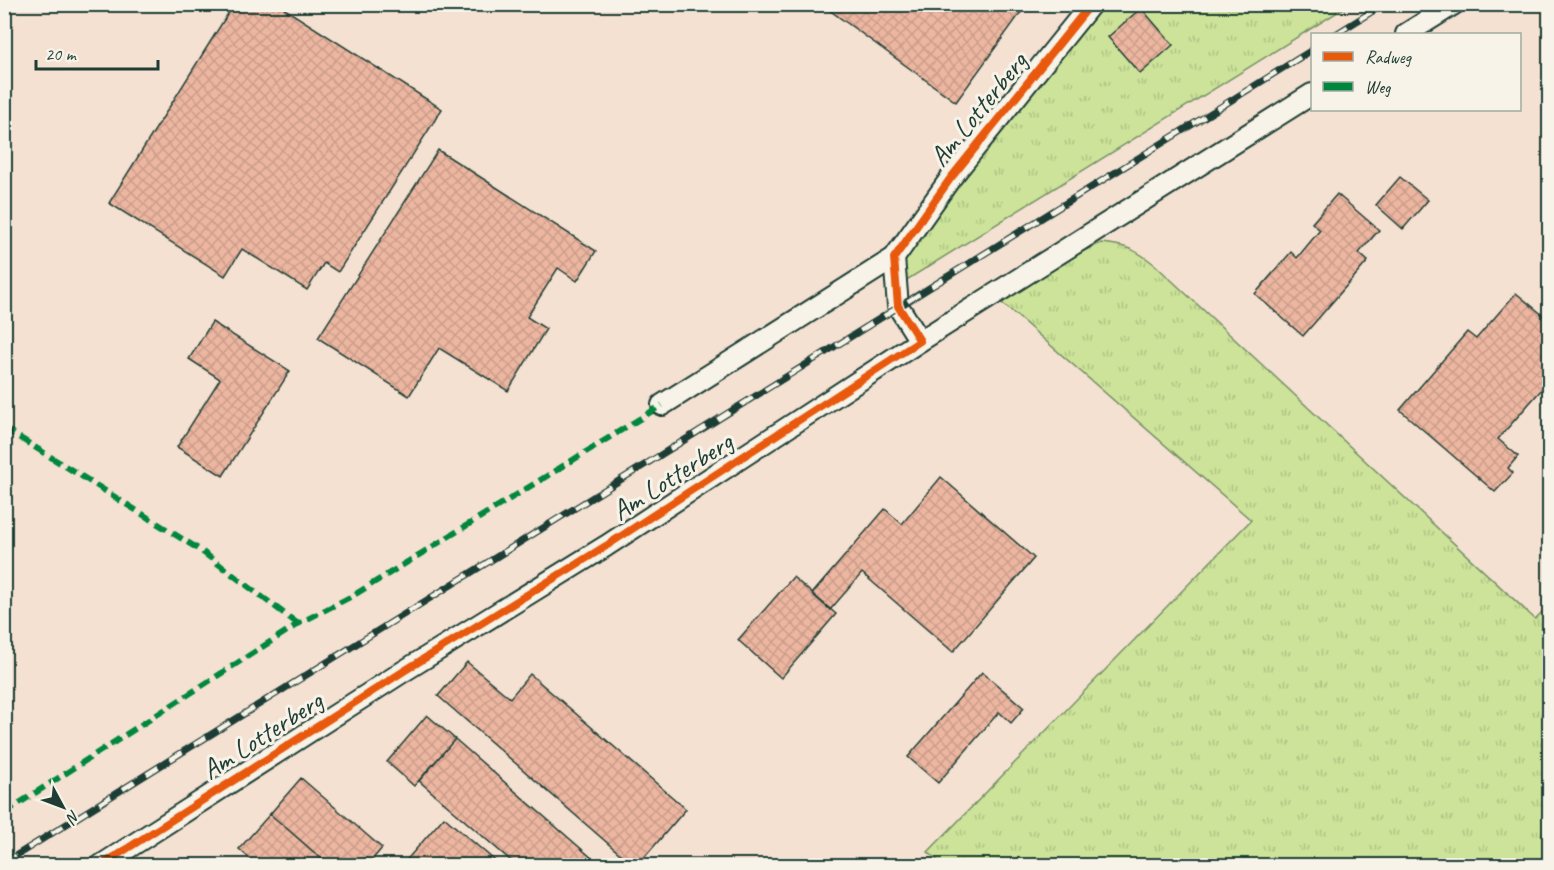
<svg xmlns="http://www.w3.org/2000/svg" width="1554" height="870" viewBox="0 0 1554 870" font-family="Caveat,sans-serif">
<defs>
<pattern id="grass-tufts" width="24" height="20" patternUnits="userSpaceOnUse" patternTransform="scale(1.5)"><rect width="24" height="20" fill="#cce399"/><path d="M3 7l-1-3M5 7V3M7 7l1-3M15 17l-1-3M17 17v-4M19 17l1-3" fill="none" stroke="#afc484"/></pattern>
<pattern id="building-cross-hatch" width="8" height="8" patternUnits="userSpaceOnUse" patternTransform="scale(1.5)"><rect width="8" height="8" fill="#ecb6a0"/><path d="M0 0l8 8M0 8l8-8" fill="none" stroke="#ca9d8a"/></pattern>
</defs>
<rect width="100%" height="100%" fill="#f4e1d2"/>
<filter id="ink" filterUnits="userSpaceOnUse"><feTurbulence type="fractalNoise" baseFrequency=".0167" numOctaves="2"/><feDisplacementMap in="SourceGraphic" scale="12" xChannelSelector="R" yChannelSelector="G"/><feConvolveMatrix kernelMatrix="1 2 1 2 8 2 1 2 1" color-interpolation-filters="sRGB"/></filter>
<g filter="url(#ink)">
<!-- grass -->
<path fill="url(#grass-tufts)" stroke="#769066" stroke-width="1.5" d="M1091 5H1349L897 286 894 258Z
M1101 243C1125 245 1135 249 1154 264L1535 619 1549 605V865L944 866 928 852 1251 520 1002 303 1077 254Z"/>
<!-- building -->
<path fill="url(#building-cross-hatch)" stroke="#1f3d34" stroke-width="1.5" d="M234 4H277L442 109 338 272 324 263 307 290 242 249 225 276 109 203Z
M821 4H1027L956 102Z
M1141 8 1173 45 1140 74 1108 37Z
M438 150 596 251 577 281 558 268 527 317 546 329 508 391 439 348 409 396 318 338Z
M1400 177 1428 200 1403 229 1376 205Z
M1337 194 1379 230 1359 253 1368 261 1303 336 1255 294 1291 252 1297 258 1320 230 1312 223Z
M1516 293 1550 321V380L1498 439 1518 456 1508 468 1513 473 1495 492 1400 410 1467 332 1476 339Z
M212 322 290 371 223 476 177 447 220 379 189 359Z
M941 477 1034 558 953 652 862 573 830 610 812 594 885 509 902 524Z
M793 577 836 614 781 678 738 640Z
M467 662 510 698 530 674 686 809 637 866H634L438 696Z
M982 672 1024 708 1011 723 999 712 938 783 908 757Z
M427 715 455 739 414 786 387 762Z
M455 739 601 866H517L419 781Z
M301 778 382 848 367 866H330L270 814Z
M270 814 330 866H258L239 849Z
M444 817 501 866 403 864Z"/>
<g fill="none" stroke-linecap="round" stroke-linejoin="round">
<!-- service casing -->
<g stroke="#1f3d34" stroke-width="24">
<path id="service" d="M1406 34 1454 4
M894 258 898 306 920 341
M662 405 894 258 950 179 1091 4
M100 866 404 671 606 546 920 341 1312 94"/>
</g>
<!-- service -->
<use href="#service" stroke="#f7f3e8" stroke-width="20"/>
<!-- rail casing -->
<g stroke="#1f3d34" stroke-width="7">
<path id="rail" d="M1336 34 1384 4
M4 863 1312 50"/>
</g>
<!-- rail -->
<use href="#rail" stroke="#f7f3e8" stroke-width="4.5" stroke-dasharray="14" stroke-linecap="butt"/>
<!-- quiet -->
<path stroke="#00873e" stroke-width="6" stroke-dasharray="12 6" stroke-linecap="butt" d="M4 428 200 550 298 624
M4 813 298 624 354 595 662 405"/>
<!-- cycleway casing -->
<g stroke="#f7f3e8" stroke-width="11">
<path id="cycleway" d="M100 866 404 671 606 546 920 341 898 306 894 258 950 179 1091 4"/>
</g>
<!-- cycleway -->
<use href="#cycleway" stroke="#e8590c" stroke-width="8"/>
</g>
</g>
<g text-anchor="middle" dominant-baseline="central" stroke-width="6" stroke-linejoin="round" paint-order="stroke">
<!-- street labels -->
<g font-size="28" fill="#1f3d34" stroke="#f7f3e8">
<text transform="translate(978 109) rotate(-51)">Am Lotterberg</text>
<text transform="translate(672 476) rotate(-33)">Am Lotterberg</text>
<text transform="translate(262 735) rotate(-33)">Am Lotterberg</text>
</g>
</g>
<!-- margin -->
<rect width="1554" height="870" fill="none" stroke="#f7f3e8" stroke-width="24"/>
<rect x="12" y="12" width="1530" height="846" fill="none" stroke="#1f3d34" stroke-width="2" filter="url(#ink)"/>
<!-- legend -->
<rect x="1311" y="33" width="210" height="78" fill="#f7f3e8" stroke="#a1aaa0" stroke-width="1.5"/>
<rect x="1323" y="52" width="30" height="9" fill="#e8590c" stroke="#a1aaa0" stroke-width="1.5"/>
<text x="1365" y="63" font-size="18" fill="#1f3d34">Radweg</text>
<rect x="1323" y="82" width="30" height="9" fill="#00873e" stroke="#a1aaa0" stroke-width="1.5"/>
<text x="1365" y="93" font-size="18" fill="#1f3d34">Weg</text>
<!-- north arrow -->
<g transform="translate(63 807) rotate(131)" stroke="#f7f3e8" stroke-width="4.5" paint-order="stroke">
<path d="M0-4.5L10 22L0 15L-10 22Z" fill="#1f3d34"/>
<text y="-9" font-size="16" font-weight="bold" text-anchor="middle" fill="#1f3d34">N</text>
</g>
<!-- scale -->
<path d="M36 60v9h122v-9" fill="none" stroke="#1f3d34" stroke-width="3"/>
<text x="45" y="60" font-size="18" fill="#1f3d34" stroke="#f7f3e8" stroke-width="4.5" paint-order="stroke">20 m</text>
</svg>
